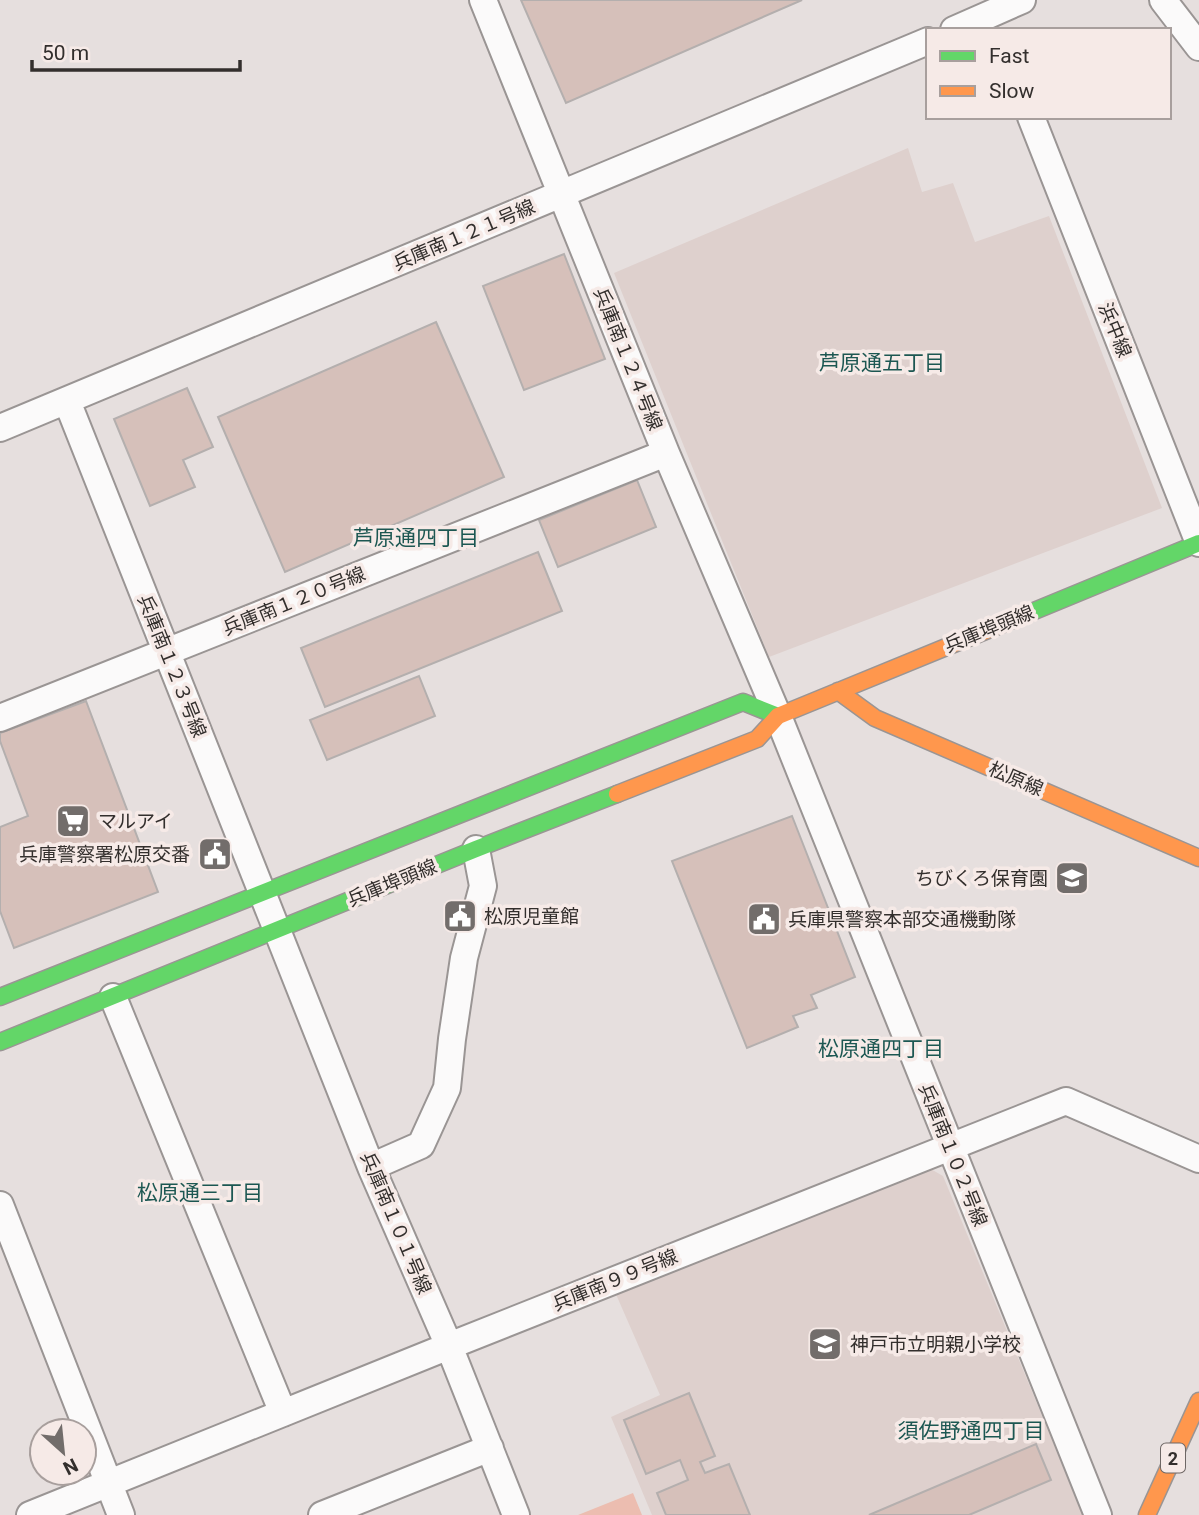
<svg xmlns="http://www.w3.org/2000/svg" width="1199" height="1515" viewBox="0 0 1199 1515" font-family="Roboto,'Noto Sans JP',sans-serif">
<rect width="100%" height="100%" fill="#e6dfde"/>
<!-- built -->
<path fill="#ded0cd" d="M908 148 922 192 953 183 975 242 1049 216 1162 508 769 657 614 273Z
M929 1168 943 1176 1083 1515H652L611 1417 660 1395 615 1292Z"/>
<!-- green -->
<path fill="#ecbdb0" d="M633 1493 642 1515H578Z"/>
<!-- building -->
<path fill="#d6c0ba" stroke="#b4afae" stroke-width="2" d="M521 0H802L566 103Z
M564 254 605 359 524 390 483 286Z
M436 322 504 477 285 572 218 417Z
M187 388 213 447 183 460 195 487 150 506 114 419Z
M637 480 656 527 558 567 539 520Z
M538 552 562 611 325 707 301 648Z
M419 676 435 716 327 760 310 720Z
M86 701 158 892 14 948 0 911V827L28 816 0 741V733Z
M792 816 855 977 811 995 817 1008 793 1016 798 1027 747 1048 672 861Z
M689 1393 715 1456 700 1462 705 1473 729 1464 750 1515H666L657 1493 688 1480 680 1460 646 1474 624 1420Z
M1036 1444 1051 1480 969 1515H869Z"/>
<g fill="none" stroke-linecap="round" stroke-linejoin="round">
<!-- street casing -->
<g stroke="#9a9594" stroke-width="30">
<path id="street" d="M483 0 666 453 778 716 1098 1515
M1163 0 1199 47
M954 30 1022 0
M1031 117 1199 543
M67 401 371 1167 449 1346 516 1515
M0 428 928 41
M0 718 666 453
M113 997 283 1413
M371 1167 421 1145 447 1088 452 1039 464 958 483 886 476 849
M0 1205 121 1515
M30 1515 449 1346 1066 1101 1199 1159
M322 1515 490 1448"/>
</g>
<!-- fast casing -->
<g stroke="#9a9594" stroke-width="19">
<path id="fast" d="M1022 616 1199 543
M0 997 743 702 778 716
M0 1042 476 849 617 794"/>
</g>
<!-- slow casing -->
<g stroke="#9a9594" stroke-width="19">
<path id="slow" d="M838 691 875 718 1199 858
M617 794 757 739 778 716 1022 616
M1147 1515 1199 1401"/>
</g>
<!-- street -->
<use href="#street" stroke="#fbfafa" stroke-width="26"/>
<!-- fast -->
<use href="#fast" stroke="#63d668" stroke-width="16"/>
<!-- slow -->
<use href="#slow" stroke="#ff974d" stroke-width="16"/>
</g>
<!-- icons -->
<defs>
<g id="supermarket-square" transform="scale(1.75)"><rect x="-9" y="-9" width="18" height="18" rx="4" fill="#726d6b" stroke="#f6eae7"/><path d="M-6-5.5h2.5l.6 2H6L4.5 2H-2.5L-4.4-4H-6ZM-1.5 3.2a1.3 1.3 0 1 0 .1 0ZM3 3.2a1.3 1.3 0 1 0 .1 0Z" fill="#fff"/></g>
<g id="civic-square" transform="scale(1.75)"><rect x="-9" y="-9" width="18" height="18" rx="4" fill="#726d6b" stroke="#f6eae7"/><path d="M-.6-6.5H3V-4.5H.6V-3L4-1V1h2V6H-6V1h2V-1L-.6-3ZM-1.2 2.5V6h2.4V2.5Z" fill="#fff"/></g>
<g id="school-square" transform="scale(1.75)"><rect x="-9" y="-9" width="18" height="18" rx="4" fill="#726d6b" stroke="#f6eae7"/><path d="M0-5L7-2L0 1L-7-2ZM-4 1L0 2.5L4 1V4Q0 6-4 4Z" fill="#fff"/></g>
</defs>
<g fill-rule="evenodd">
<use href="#supermarket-square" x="73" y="821"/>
<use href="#civic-square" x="215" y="854"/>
<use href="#school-square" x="1072" y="878"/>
<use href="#civic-square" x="460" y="916"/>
<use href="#civic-square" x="764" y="919"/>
<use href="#school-square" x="825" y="1344"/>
</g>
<g text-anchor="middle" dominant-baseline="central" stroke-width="7" stroke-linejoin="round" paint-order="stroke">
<!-- shield labels -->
<rect fill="#f6eae7" stroke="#6e6765" stroke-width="2" x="1161" y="1443.5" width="24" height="29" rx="5"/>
<g font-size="18" font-weight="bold" fill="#332f2d">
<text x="1173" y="1458">2</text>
</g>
<!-- street labels -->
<g font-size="19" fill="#332f2d" stroke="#f6eae7">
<text transform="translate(464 235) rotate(-23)">兵庫南１２１号線</text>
<text transform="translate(1115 330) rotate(68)">浜中線</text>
<text transform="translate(628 359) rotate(68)">兵庫南１２４号線</text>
<text transform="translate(294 601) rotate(-22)">兵庫南１２０号線</text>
<text transform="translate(989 629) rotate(-22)">兵庫埠頭線</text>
<text transform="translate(172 666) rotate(68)">兵庫南１２３号線</text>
<text transform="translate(1016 779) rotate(23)">松原線</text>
<text transform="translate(392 883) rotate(-22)">兵庫埠頭線</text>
<text transform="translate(953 1155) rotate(68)">兵庫南１０２号線</text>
<text transform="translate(396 1223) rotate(67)">兵庫南１０１号線</text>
<text transform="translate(615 1280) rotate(-22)">兵庫南９９号線</text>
</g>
<!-- poi labels -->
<g font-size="19" fill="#332f2d" stroke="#f6eae7" text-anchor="start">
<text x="98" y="821">マルアイ</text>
<text x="190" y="854" text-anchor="end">兵庫警察署松原交番</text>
<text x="1048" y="878" text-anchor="end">ちびくろ保育園</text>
<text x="484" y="916">松原児童館</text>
<text x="788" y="919">兵庫県警察本部交通機動隊</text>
<text x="850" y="1344">神戸市立明親小学校</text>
</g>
<!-- neighbourhood labels -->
<g font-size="21" fill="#1c5752" stroke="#f6eae7">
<text x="882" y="363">芦原通五丁目</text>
<text x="416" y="538">芦原通四丁目</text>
<text x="881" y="1049">松原通四丁目</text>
<text x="200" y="1193">松原通三丁目</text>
<text x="971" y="1431">須佐野通四丁目</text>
</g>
</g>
<!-- legend -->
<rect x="926" y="28" width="245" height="91" fill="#f6eae7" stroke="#a89f9d" stroke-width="2"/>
<rect x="940" y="51" width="35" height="10" fill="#63d668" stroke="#a89f9d" stroke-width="2"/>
<text x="989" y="63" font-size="21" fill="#332f2d">Fast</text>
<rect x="940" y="86" width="35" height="10" fill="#ff974d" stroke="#a89f9d" stroke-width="2"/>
<text x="989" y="98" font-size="21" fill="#332f2d">Slow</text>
<!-- north arrow -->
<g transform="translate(63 1452) rotate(153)"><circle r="33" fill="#f6eae7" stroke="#a89f9d" stroke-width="2"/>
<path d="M0-5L12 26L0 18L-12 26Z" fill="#726d6b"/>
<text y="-10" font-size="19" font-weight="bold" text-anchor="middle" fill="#332f2d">N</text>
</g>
<!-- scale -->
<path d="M32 60v10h208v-10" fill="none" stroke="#332f2d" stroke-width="3.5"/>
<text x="42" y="60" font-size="21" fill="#332f2d" stroke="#f6eae7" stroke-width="5" paint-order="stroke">50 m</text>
</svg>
